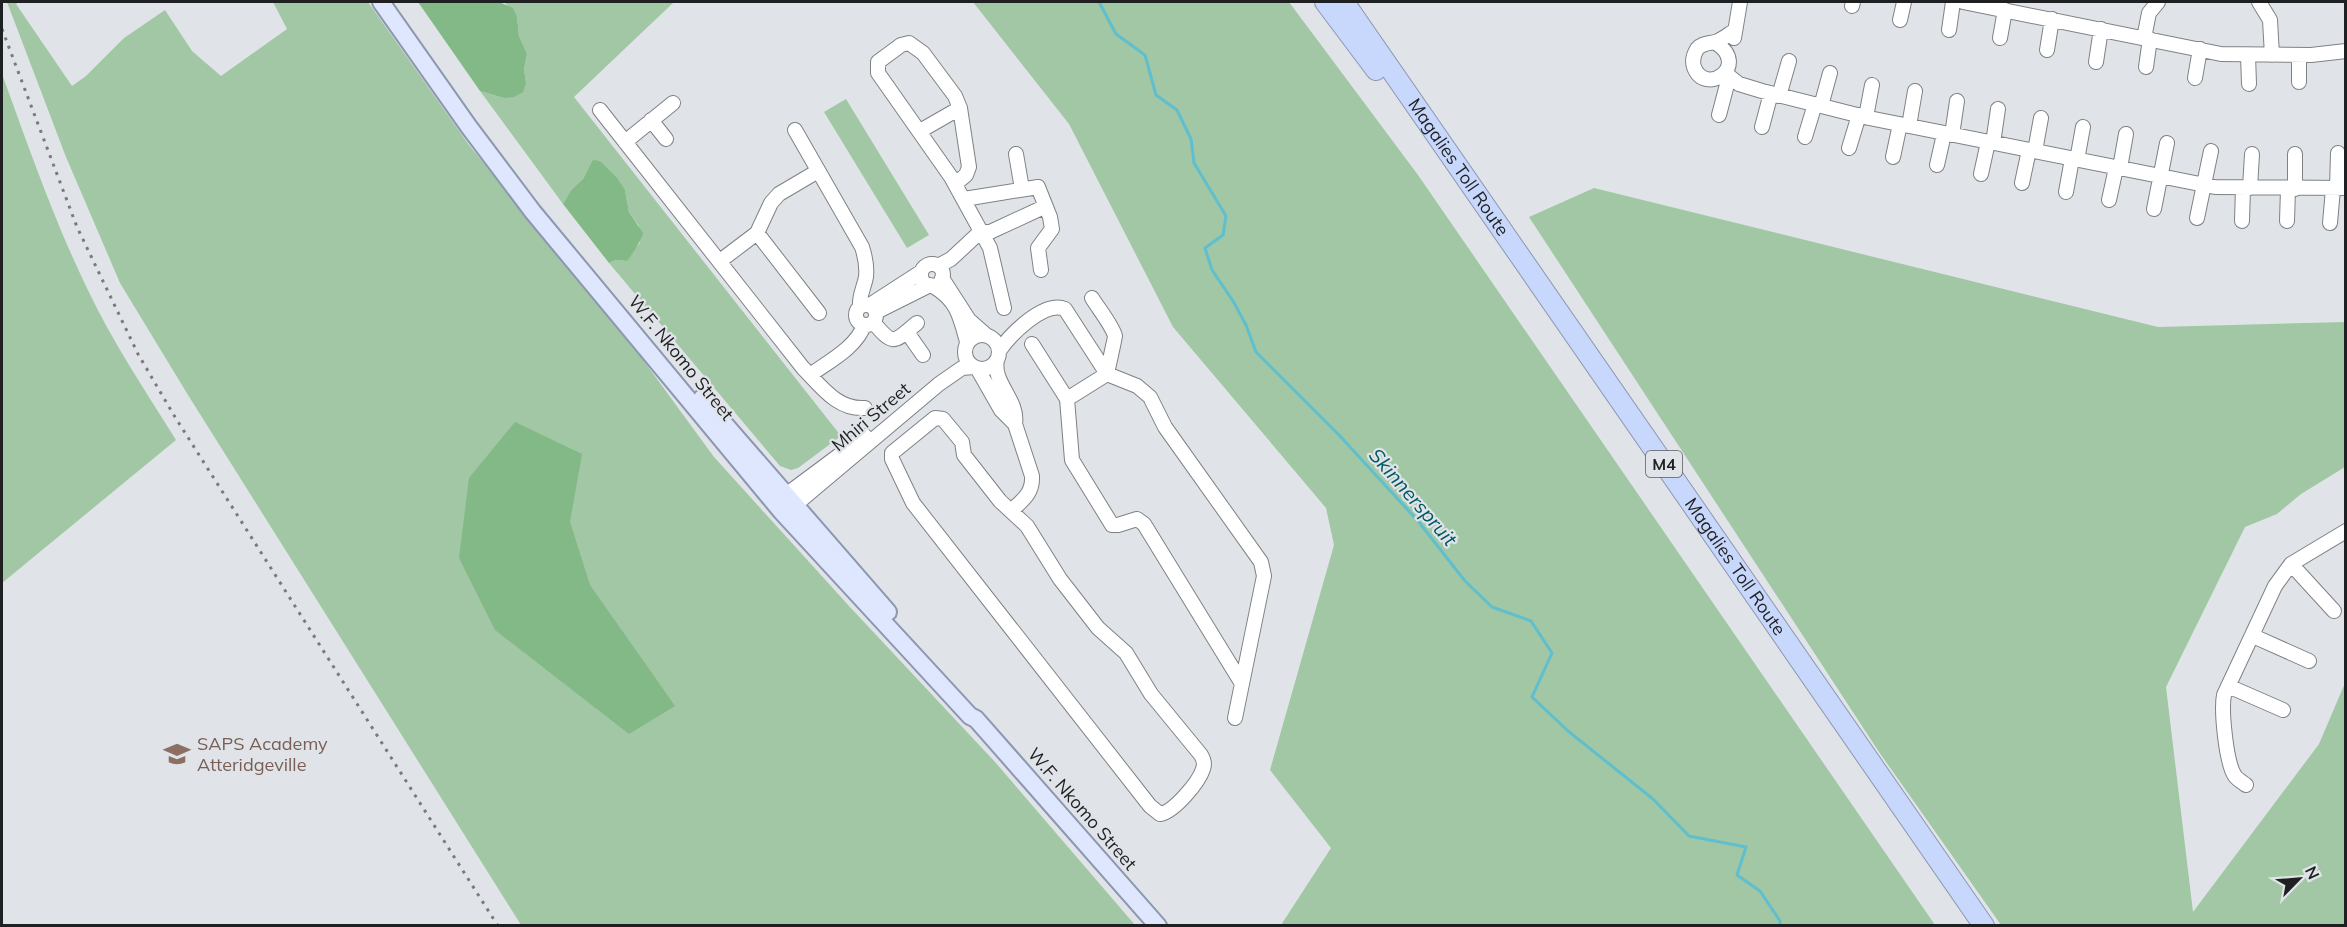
<svg xmlns="http://www.w3.org/2000/svg" width="2347" height="927" viewBox="0 0 2347 927" font-family="Mulish,sans-serif">
  <style>
    .green { fill: #a1c7a4 }
    .forest { fill: #82b987 }
    .lines { fill: none; stroke-linecap: round; stroke-linejoin: round }
    .stream { stroke: #5fbfce; stroke-width: 3 }
    .minor-casing { stroke: #7e8285; stroke-width: 16 }
    .major-casing { stroke: #8d97b0; stroke-width: 20 }
    .highway-casing { stroke: #8d97b0; stroke-width: 22 }
    .minor { stroke: #fff; stroke-width: 14 }
    .major { stroke: #dee7fd; stroke-width: 16 }
    .highway { stroke: #c8d7fc; stroke-width: 20 }
    .rail { stroke: #787a7d; stroke-width: 3; stroke-dasharray: 3 6; stroke-linecap: butt }
    .labels { text-anchor: middle; stroke-width: 4.5; stroke-linejoin: round; paint-order: stroke }
    .shield { fill: #e0e4e8; stroke: #595b5d; stroke-width: 1.5 }
    .shield-label { font-size: 16px; font-weight: bold; fill: #1f2022 }
    .street-label { font-size: 18px; fill: #1f2022; stroke: #e0e4e8 }
    .education-label { font-size: 18px; fill: #785e54; stroke: #e0e4e8; text-anchor: start }
    .water-label { font-size: 20px; font-style: italic; fill: #005863; stroke: #e0e4e8 }
  </style>
  <rect width="100%" height="100%" fill="#e0e4e8"/>
  <path class="green" d="M7 2H19L16 4 72 86 86 76 124 38 165 10 192 51 221 76 287 29 273 2H368L469 145 638 353 714 457 849 606 995 762 1135 925H521L188 395 120 283 66 157Z
    M499 2H674L574 97 841 436 798 468 791 470 780 466 609 263 616 260 627 261 633 250 640 243 639 226 629 212 625 190 592 161 583 179 571 190 563 204 480 91 504 98 526 83 524 69 527 54 519 36 517 17 505 3Z
    M973 2H1289L1418 175 1935 925H1281L1331 848 1270 770 1334 545 1326 508 1173 327 1069 124Z
    M2 74C28 145 53 218 86 286 111 340 145 390 176 440L2 583Z
    M846 99 929 235 907 248 824 112Z
    M1594 188 2158 327 2345 322V467L2301 494 2277 514 2245 527 2166 687 2193 912 2319 744 2345 683V925H2001L1879 752 1529 217Z"/>
  <path class="forest" d="M418 2H499L513 8 517 17 519 36 527 54 524 69 526 83 523 92 514 97 504 98 480 91Z
    M595 160 601 162 617 178 625 190 629 212 643 233C642 240 631 256 627 261L616 260 609 263 563 204 571 190 583 179 592 161Z
    M515 422 582 454 570 522 590 585 675 706 629 734 495 630 459 558 469 478Z"/>
  <g class="lines">
    <path class="stream" d="M1099 2 1116 34 1145 55 1156 95 1177 110 1191 139 1194 163 1226 216 1223 235 1205 248 1212 270 1233 301 1246 325 1256 352 1339 435 1418 521 1465 581 1492 607 1531 621 1552 653 1532 697 1568 731 1653 799 1689 836 1746 847 1737 875 1760 891 1780 921V926"/>
    <g class="minor-casing">
      <path id="minor" d="M1963 2 2221 54 2311 55 2346 51
        M2259 2 2270 20 2272 55
        M1852 6 1853 2
        M1900 20 1904 2
        M1949 30 1953 2
        M1734 38 1740 2
        M2000 38 2005 10
        M2144 38 2149 13 2158 2
        M1716 43C1751 66 1705 97 1694 67 1692 61 1694 54 1697 49 1703 42 1711 44 1718 41 1724 38 1729 34 1734 31
        M2047 50 2052 19
        M2248 55 2249 84
        M2096 62 2101 29
        M2146 67 2150 39
        M1725 73 1739 84 1762 91 1869 118 2215 187 2346 188
        M2195 78 2200 49
        M2299 82V55
        M1779 96 1789 61
        M1821 106 1830 73
        M600 110 803 368C821 386 837 410 865 408
        M1719 115 1729 77
        M1866 117 1872 85
        M651 120 666 139
        M1909 126 1915 91
        M1762 127 1771 93
        M795 130 862 247C865 256 867 267 866 277 864 288 859 295 860 307
        M920 131 960 108
        M1952 135 1957 101
        M1805 137 1815 104
        M625 142 673 103
        M1993 143 1998 109
        M1849 148 1859 115
        M2035 151 2041 118
        M1016 154 1022 189
        M1893 157 1900 124
        M2077 160 2083 127
        M1937 165 1944 134
        M2120 168 2126 134
        M1981 174 1988 142
        M2022 183 2029 150
        M955 184 966 175 969 167 960 108 955 96 923 53 909 43 901 45 878 62V73L951 177 990 248 1004 308
        M2250 188 2252 154
        M2295 189V154
        M2337 189 2338 153
        M2066 192 2072 159
        M964 199 1038 187 1050 217 1052 229 1038 248 1041 270
        M2109 200 2116 168
        M2154 209 2167 143
        M2197 218 2211 151
        M2242 221 2243 188
        M2287 221 2288 189
        M2330 223 2333 189
        M757 233 819 313
        M720 261 757 233 771 203 779 194 818 171
        M921 275a11 11 0 1 1 22 0a11 11 0 1 1-22 0Z
        M938 266 951 259 980 232H990L1044 207
        M942 278 969 320 986 335
        M933 286C957 300 960 316 967 342
        M856 315a10 10 0 1 1 20 0a10 10 0 1 1-20 0Z
        M870 305 921 272
        M876 312 930 285
        M874 323C894 347 894 342 917 323
        M907 332 923 355
        M965 352a17 17 0 1 1 34 0a17 17 0 1 1-34 0Z
        M1032 344 1067 399 1072 460 1112 525H1118L1137 519 1144 524 1241 682
        M999 351C1010 335 1044 300 1065 309L1107 374 1137 386 1150 397 1165 427 1261 562 1264 576 1235 718
        M997 360C992 383 1019 400 1015 424
        M977 368 1001 410 1015 424 1032 476C1033 493 1023 500 1011 511
        M810 375C828 362 857 347 864 325
        M1067 399 1107 374C1108 368 1115 338 1115 336 1112 325 1098 308 1092 298
        M935 418 943 419 962 442 964 455 1000 501 1027 526 1060 579 1098 628 1126 653 1151 694 1201 755C1204 760 1205 764 1203 769 1199 782 1174 812 1160 814L1150 806 913 503 892 459V453Z
        M779 500 865 436
        M788 511 939 384 962 368 974 367
        M2291 564 2334 611
        M2253 636 2309 661
        M2228 686 2283 710
        M2246 785C2242 782 2237 779 2235 776 2226 763 2221 710 2224 695L2275 586 2291 564 2346 531"/>
    </g>
    <g class="major-casing">
      <path id="major" d="M381 2 469 127 533 212 781 511 970 716 976 719 1158 926
        M702 398 888 612"/>
    </g>
    <g class="highway-casing">
      <g id="highway">
        <path d="M1325 2 1376 70"/>
        <path id="s1" d="M1344 2 1984 926"/>
      </g>
    </g>
    <use href="#minor" class="minor"/>
    <use href="#major" class="major"/>
    <use href="#highway" class="highway"/>
    <path class="rail" d="M2 29 77 227 138 354 175 417 498 926"/>
  </g>
  <defs>
    <g id="university-bare" transform="scale(2.07)"><path d="M0-5L7-2L0 1L-7-2ZM-4 1L0 2.5L4 1V4Q0 6-4 4Z" fill="#8d6e63" stroke="#e0e4e8" stroke-width="2.5" paint-order="stroke"/></g>
  </defs>
  <g fill-rule="evenodd">
    <use href="#university-bare" x="177" y="754"/>
  </g>
  <g class="labels">
    <rect class="shield" x="1646" y="451" width="36" height="26" rx="4.5"/>
    <g class="shield-label">
      <text x="1664" y="470">M4</text>
    </g>
    <g class="street-label">
      <text dy="6" stroke="none"><textPath href="#s1" startOffset="201">Magalies Toll Route</textPath></text>
      <text transform="translate(681 358) rotate(51)" y="6">W.F. Nkomo Street</text>
      <text transform="translate(871 417) rotate(-40)" y="6">Mhiri Street</text>
      <text dy="6" stroke="none"><textPath href="#s1" startOffset="687">Magalies Toll Route</textPath></text>
      <text transform="translate(1082 809) rotate(49)" y="6">W.F. Nkomo Street</text>
    </g>
    <g class="education-label">
      <text x="197" y="750">SAPS Academy<tspan x="197" dy="21">Atteridgeville</tspan></text>
    </g>
    <g class="water-label">
      <text transform="translate(1413 497) rotate(49)" y="7">Skinnerspruit</text>
    </g>
  </g>
  <rect width="2347" height="927" fill="none" stroke="#1f2022" stroke-width="6"/>
  <g transform="translate(2299 879) rotate(65)" stroke="#e0e4e8" stroke-width="4.5" paint-order="stroke">
  <path d="M0-4.5L10 22L0 15L-10 22Z" fill="#1f2022"/>
  <text y="-9" font-size="16" font-weight="bold" text-anchor="middle" fill="#1f2022">N</text>
  </g>
</svg>
